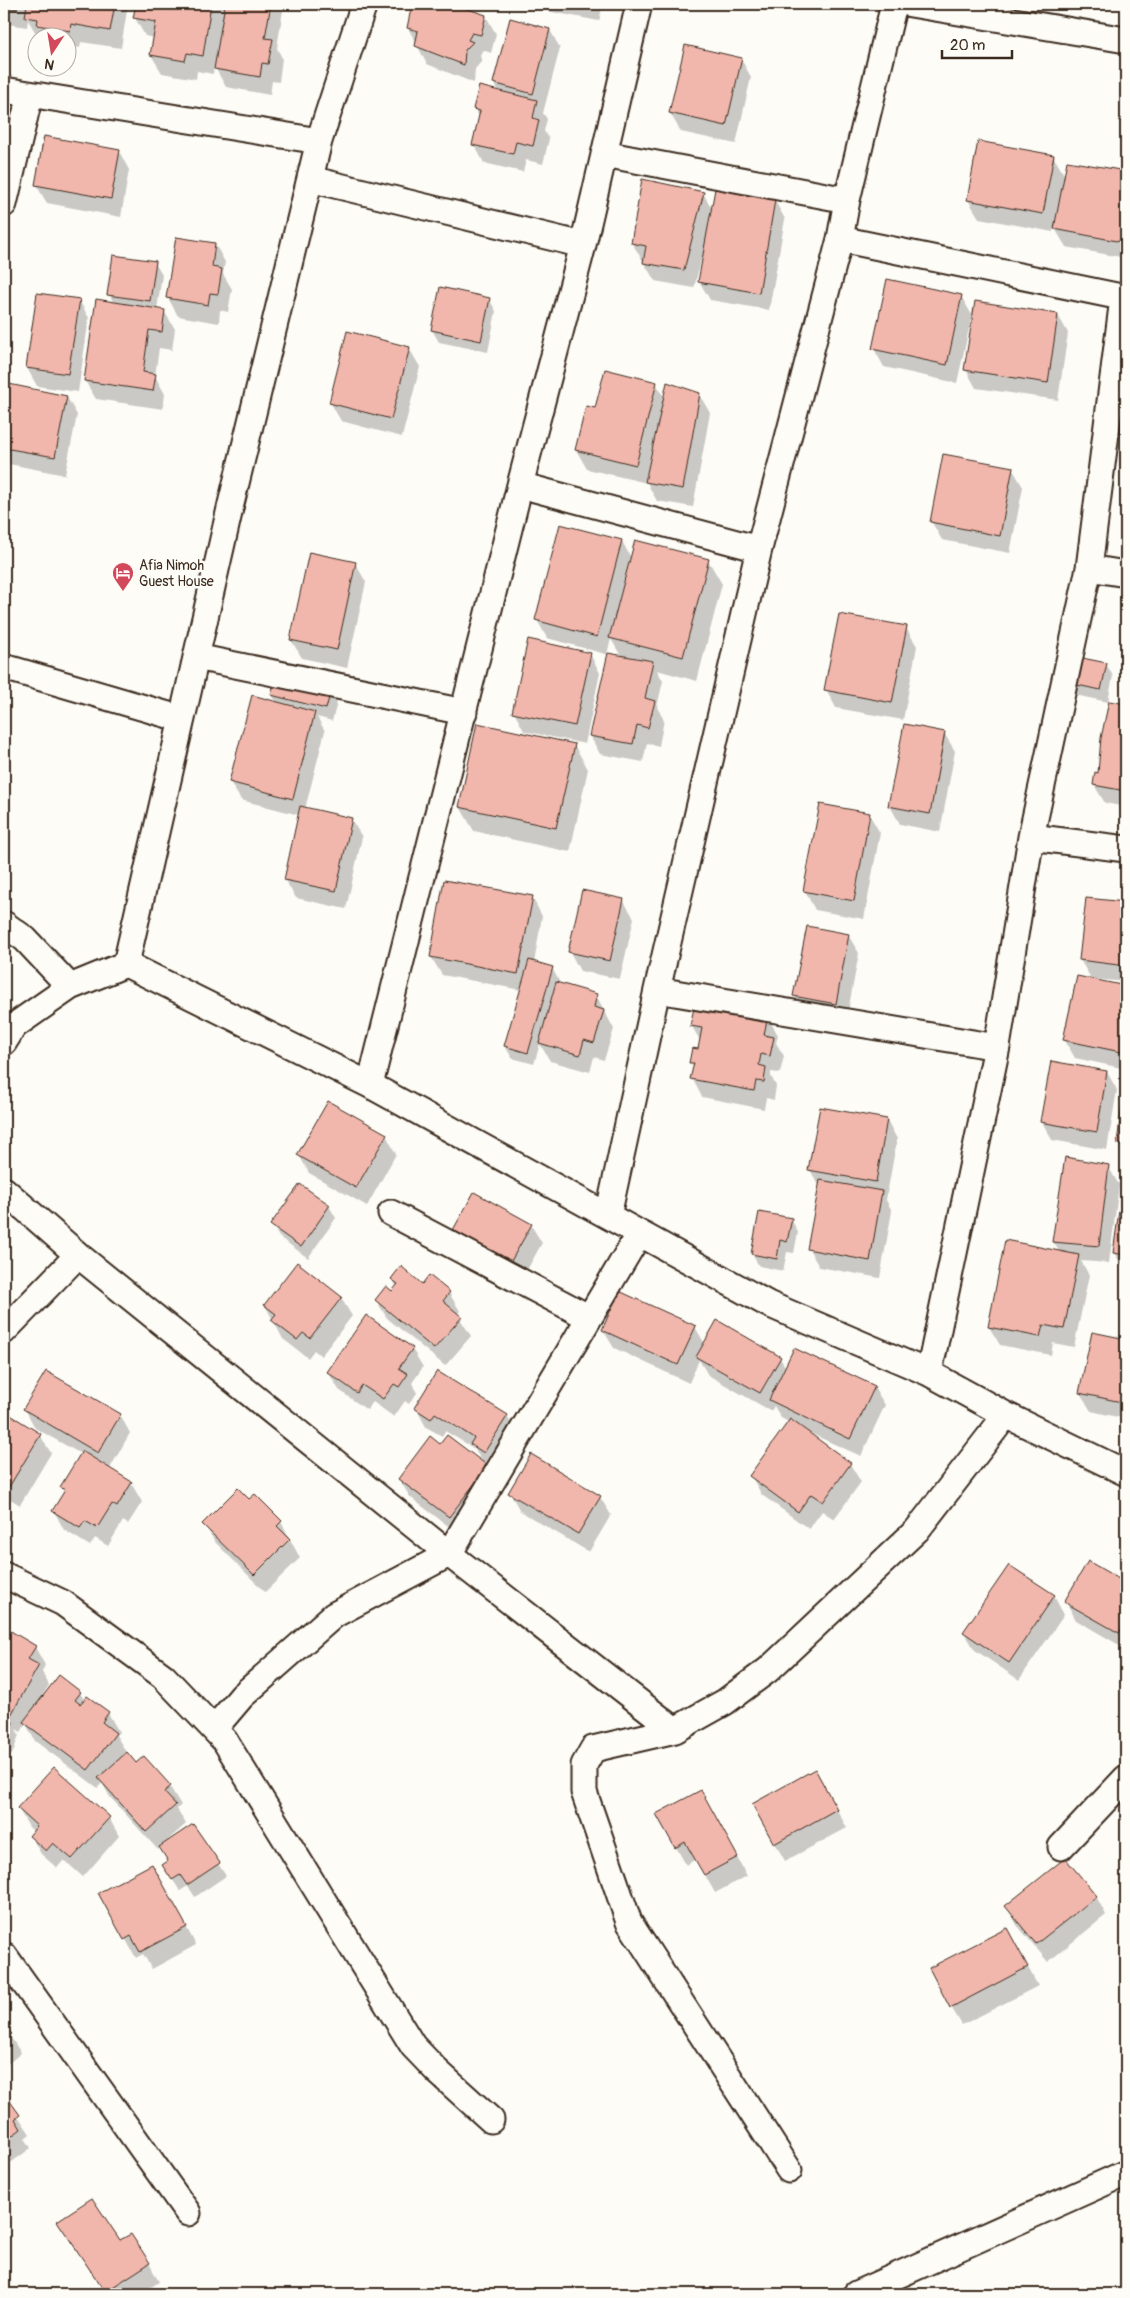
<svg xmlns="http://www.w3.org/2000/svg" width="1130" height="2298" viewBox="0 0 1130 2298" font-family="Pangolin,sans-serif">
  <style>
    .shadow { fill: #0003; fill-rule: evenodd }
    .building { fill: #f2b7ac; stroke: #3b2a1e }
    .lines { fill: none; stroke-linecap: round; stroke-linejoin: round }
    .minor-casing { stroke: #3b2a1e; stroke-width: 29 }
    .minor { stroke: #fdfcf7; stroke-width: 25 }
    .labels { text-anchor: middle; stroke-width: 5; stroke-linejoin: round; paint-order: stroke }
    .poi-label { font-size: 14px; fill: #3b2a1e; stroke: #fdfcf7; text-anchor: start }
  </style>
  <rect width="100%" height="100%" fill="#fdfcf7"/>
  <filter id="ink" filterUnits="userSpaceOnUse"><feTurbulence type="fractalNoise" baseFrequency=".02" numOctaves="2"/><feDisplacementMap in="SourceGraphic" scale="10" xChannelSelector="R" yChannelSelector="G"/><feConvolveMatrix kernelMatrix="1 2 1 2 8 2 1 2 1" color-interpolation-filters="sRGB"/></filter>
  <g filter="url(#ink)">
    <path class="shadow" d="M4 4H128L121 48 81 42 80 48 68 46V38L37 35 28 20 27 27 7 24 4 19Z
      M137 4H225L226 5V4H279L283 10 277 48 282 58 279 82 272 81 270 95 226 87 214 66 213 74 197 71 196 79 162 73 151 55 154 38 145 36 135 18Z
      M421 4H460L462 8 486 16 496 34 491 53 483 50 480 56 482 61 475 69 474 83 427 64 408 28Z
      M533 4H603L599 21 536 9Z
      M550 30 560 48 543 113 547 119 544 131 549 139 543 164 526 160 523 172 484 163 474 144 480 118 475 109 499 92 494 83Z
      M741 59 751 77 736 144 681 132 670 113Z
      M119 151 129 170 121 217 47 203 36 185Z
      M1053 156 1065 176 1068 162 1126 173V258L1066 247 1054 227 1053 232 979 218 968 200Z
      M703 193 712 209 775 201 785 219 769 310 710 300 699 281 703 261 701 260 694 288 655 281 632 243Z
      M215 244 225 262 223 274 232 289 228 312 220 310 219 323 178 316 168 298Z
      M155 263 162 275 157 310 164 311 175 329 172 350 159 348 155 376 165 394 163 409 96 399 85 381 114 303 109 294Z
      M961 296 972 315 957 383 884 367 874 349Z
      M489 299 496 311 488 352 439 342 432 330Z
      M79 300 89 318 78 392 37 386 27 368Z
      M1058 315 1068 333 1058 400 976 388 966 370Z
      M409 348 420 367 402 437 341 421 330 402Z
      M656 383 665 399 699 394 710 413 693 507 657 501 647 483 587 469 576 450 595 410Z
      M4 385 67 397 77 415 65 475 4 463Z
      M1012 468 1023 487 1010 553 942 540 931 521Z
      M622 541 631 558 708 560 722 584 697 681 657 670 663 681 657 707 664 720 659 746 647 743 643 762 600 754 590 736 609 655 547 638 537 620ZM611 639 621 656 607 654Z
      M355 563 366 582 347 668 302 658 291 640Z
      M906 628 917 646 903 720 836 708 826 689Z
      M590 654 600 673 585 744 524 731 514 712Z
      M1106 664 1113 676 1108 702 1075 695 1068 683Z
      M330 691 337 703 332 721 317 717 325 731 305 809 351 819 362 837 346 909 296 898 285 880 299 815 241 800 230 782 277 703 272 695Z
      M1110 702 1126 705V807L1105 803 1094 785 1099 774Z
      M944 733 955 751 940 832 900 824 890 806Z
      M574 745 588 769 570 852 474 831 460 807Z
      M869 814 880 833 864 919 815 910 805 891Z
      M532 897 542 916 534 963 552 968 559 981 558 984 596 995 614 1029 604 1060 594 1057 590 1072 550 1061 540 1044 534 1064 512 1058 505 1046 521 990 442 975 431 957Z
      M1087 899 1126 904V982L1094 979V981L1126 988V1069L1075 1058 1064 1039 1092 980 1080 960Z
      M623 900 634 918 620 979 580 971 570 952Z
      M848 935 859 953 846 1022 805 1014 795 996Z
      M767 1016 778 1035 776 1043 784 1056 780 1073 771 1072V1076L776 1086 774 1100 766 1098 764 1109 702 1097 692 1078 694 1068 691 1062 699 1051 701 1042 691 1025Z
      M1107 1072 1117 1090 1107 1150 1052 1140 1042 1122Z
      M1126 1083V1158L1118 1143Z
      M887 1120 897 1139 886 1200 892 1211 880 1278 819 1267 809 1249 820 1187 810 1170Z
      M386 1135 396 1154 367 1206 309 1173 299 1155Z
      M1108 1166 1119 1185 1109 1263 1081 1261 1089 1275 1074 1347 1053 1343 1051 1355 1000 1345 989 1327 1060 1252 1053 1242Z
      M1126 1170V1271L1114 1253Z
      M329 1206 336 1218 308 1258 279 1237 272 1225Z
      M791 1219 798 1232 794 1253 787 1252 783 1271 759 1266 752 1254Z
      M531 1225 542 1243 522 1279 465 1248 454 1230Z
      M392 1279 449 1293 460 1311 457 1314 471 1336 445 1366 387 1318 376 1300 393 1292 397 1287Z
      M341 1298 352 1316 321 1356 314 1350 308 1358 283 1339 265 1305Z
      M695 1327 705 1344 780 1358 786 1368 874 1387 885 1405 861 1456 805 1431 850 1464 861 1482 834 1519 822 1511 809 1529 762 1495 751 1476 790 1423 781 1418 774 1406 771 1411 708 1375 699 1360 689 1383 614 1348 603 1330Z
      M1093 1333 1126 1341V1419L1091 1411 1080 1393Z
      M412 1349 423 1367 412 1383 417 1393 409 1404 405 1401 394 1417 373 1402 367 1410 339 1390 328 1372Z
      M416 1408 507 1416 517 1435 460 1535 410 1497 399 1479 440 1445 483 1464 475 1449 445 1431 442 1436 426 1427Z
      M25 1409 120 1415 130 1433 109 1470 131 1483 142 1502 128 1524 123 1521 108 1546 95 1538 90 1546 64 1530 54 1511 65 1493 61 1487 81 1454 35 1428Z
      M4 1413 40 1435 51 1453 20 1505 4 1495Z
      M510 1493 600 1497 611 1515 589 1552 520 1511Z
      M249 1501 281 1522 300 1558 265 1592 215 1542 204 1524Z
      M1088 1563 1126 1585V1649L1076 1620 1066 1602Z
      M1054 1596 1064 1615 1019 1680 975 1650 964 1632Z
      M4 1629 35 1647 45 1665 42 1672 49 1685 42 1696 44 1697 59 1677 80 1693 85 1701 87 1698 108 1713 119 1732 116 1735 126 1752 122 1757 136 1765 144 1758 170 1787 181 1805 177 1809 186 1824 168 1840 169 1841 193 1825 226 1876 195 1897 188 1886 180 1891 171 1877 169 1862 160 1847 158 1850 110 1797 102 1783 98 1788 35 1741 26 1724 21 1732 16 1729 19 1735 12 1755 4 1752Z
      M825 1788 847 1828 785 1861 775 1843Z
      M18 1808 109 1818 119 1836 83 1877 64 1860 57 1868 41 1854 31 1836 34 1832 29 1827Z
      M711 1809 747 1876 715 1893 696 1859 686 1865 676 1847Z
      M162 1883 196 1945 152 1969 143 1954 136 1958 100 1893Z
      M1096 1896 1106 1915 1048 1962 1017 1925 1007 1907Z
      M1017 1947 1038 1986 962 2025 951 2007Z
      M4 2027 21 2053 4 2067Z
      M4 2095 30 2134 25 2138 31 2148 5 2167Z
      M70 2239 120 2242 149 2263 159 2282 140 2294H106Z"/>
    <path class="building" d="M4 4H18L17 9 4 7Z
      M27 4H115L110 31 71 24 70 31 37 25 38 19 25 17Z
      M136 4H211L203 56 187 53 185 61 150 55 156 22 133 18Z
      M225 4H271L265 38 273 39 268 64 262 63 260 77 214 69Z
      M412 4H453L486 15 481 35 472 33 468 40 473 42 465 50 464 65 415 46 418 31 407 28Z
      M510 18 550 29 533 94 493 83Z
      M685 45 742 58 726 126 669 113Z
      M479 86 537 100 533 118 539 120 533 146 516 142 513 154 472 145 480 111 473 109Z
      M44 136 120 150 111 199 35 185Z
      M978 141 1054 155 1043 214 967 200Z
      M1067 161 1126 171V217L1122 242 1054 229Z
      M642 179 704 192 684 270 643 263 646 246 631 243Z
      M715 189 775 200 759 293 698 282Z
      M176 237 215 243 212 267 222 269 218 294 210 293 208 305 166 298Z
      M113 255 156 261 150 301 107 295Z
      M887 279 962 295 947 365 872 349Z
      M440 287 490 298 481 341 431 330Z
      M37 293 80 299 68 374 26 368Z
      M96 299 165 310 162 332 149 330 143 372 156 374 153 391 84 381Z
      M975 301 1058 314 1048 383 964 370Z
      M347 331 410 347 391 419 329 403Z
      M605 369 657 382 636 465 575 450 586 406 595 408Z
      M667 382 700 393 683 489 645 482Z
      M4 383 67 396 55 457 4 448Z
      M943 454 1013 467 1000 536 930 522Z
      M560 524 622 540 597 637 535 620Z
      M635 540 709 559 683 657 609 638Z
      M309 552 356 562 337 650 290 640Z
      M839 614 907 626 892 703 824 690Z
      M528 639 591 653 575 726 512 713Z
      M608 653 653 661 645 698 655 701 648 728 637 725 633 744 589 736Z
      M1072 656 1107 663 1101 690 1067 683Z
      M276 675 331 690 326 709 271 695Z
      M252 695 315 712 293 799 229 782Z
      M1109 701 1126 704V791L1093 785 1095 772 1098 773 1101 738Z
      M477 723 575 744 556 828 459 807Z
      M904 724 945 732 930 814 888 806Z
      M820 804 870 813 854 901 803 891Z
      M300 806 352 818 336 891 284 880Z
      M444 880 533 896 518 974 430 957Z
      M582 890 624 899 610 961 568 952Z
      M1086 898 1126 902V966L1079 960Z
      M807 926 849 934 836 1004 793 996Z
      M529 960 553 967 528 1053 504 1046Z
      M1077 976 1126 986V1053L1063 1040Z
      M556 982 597 994 594 1007 604 1010 594 1043 584 1040 580 1055 539 1043Z
      M694 1008 768 1015 764 1035 774 1037 770 1056 761 1054 759 1065 766 1067 764 1082 756 1081 754 1091 690 1079 694 1063H689L692 1048 698 1049 702 1028 690 1026Z
      M1051 1061 1107 1071 1097 1132 1040 1122Z
      M1126 1074V1145L1117 1143Z
      M328 1101 387 1134 356 1188 297 1155Z
      M820 1107 887 1119 876 1182 808 1170Z
      M1065 1157 1109 1165 1099 1246 1052 1242Z
      M1125 1168H1126V1255L1113 1253Z
      M820 1180 882 1191 870 1261 807 1249Z
      M300 1184 330 1205 301 1247 270 1225Z
      M474 1192 532 1224 511 1261 453 1230Z
      M759 1212 792 1218 787 1242 780 1240 777 1259 751 1254Z
      M1005 1240 1079 1255 1064 1329 1043 1325 1040 1337 988 1327Z
      M297 1262 342 1297 310 1338 303 1333 297 1340 271 1320 276 1314 264 1305Z
      M401 1266 422 1284 429 1275 450 1292 443 1301 462 1317 434 1349 375 1300 386 1286 392 1291 398 1284 391 1279Z
      M619 1291 696 1326 678 1365 602 1330Z
      M366 1315 413 1348 399 1368 408 1374 399 1387 394 1384 383 1399 362 1385 357 1393 327 1372Z
      M717 1320 781 1357 760 1393 696 1357Z
      M1092 1332 1126 1339V1403L1079 1393Z
      M794 1348 875 1386 850 1439 769 1400Z
      M46 1371 121 1414 98 1453 23 1409Z
      M437 1371 508 1415 484 1453 470 1444 474 1438 435 1413 431 1419 414 1408Z
      M4 1411 41 1434 9 1487 4 1484Z
      M790 1419 851 1463 823 1502 811 1494 798 1512 749 1476Z
      M447 1435 488 1466 449 1517 398 1479 430 1436 440 1444Z
      M82 1451 132 1482 117 1507 112 1504 97 1528 85 1521 80 1528 52 1511 65 1490 60 1487Z
      M531 1454 601 1496 578 1534 508 1493Z
      M238 1488 249 1499 255 1494 282 1521 277 1526 290 1539 254 1575 202 1524Z
      M1088 1561 1126 1583V1622L1119 1633 1064 1602Z
      M1009 1565 1055 1595 1009 1663 963 1632Z
      M4 1627 36 1646 28 1659 39 1665 11 1715 4 1711Z
      M59 1675 81 1692 75 1700 80 1704 87 1696 109 1712 102 1722 116 1733 88 1770 23 1722Z
      M4 1718 13 1722 5 1744 4 1743Z
      M127 1752 136 1763 144 1756 171 1786 164 1792 176 1805 146 1832 98 1778Z
      M54 1767 110 1817 72 1859 53 1843 46 1851 29 1836 37 1826 17 1808Z
      M815 1769 837 1809 774 1844 752 1804Z
      M701 1790 738 1857 704 1875 685 1842 675 1848 656 1814Z
      M193 1824 220 1863 187 1885 180 1875 172 1880 162 1865 168 1861 159 1847Z
      M1065 1858 1097 1896 1036 1944 1005 1906Z
      M152 1864 187 1927 140 1952 131 1936 124 1940 98 1893Z
      M1007 1928 1028 1967 950 2008 929 1968Z
      M4 2025 12 2034 4 2041Z
      M4 2093 20 2115 15 2119 21 2129 4 2142Z
      M92 2198 120 2240 131 2234 150 2263 105 2292 57 2221Z"/>
    <g class="lines">
      <g class="minor-casing">
        <path id="minor" d="M911 4 1126 40
          M4 90 319 141
          M604 154 847 200
          M310 179 583 245
          M4 204 30 95
          M840 239 1126 298
          M520 485 759 549
          M1089 568 1126 574
          M196 657 464 712
          M4 667 182 719
          M1031 837 1126 849
          M4 924 25 939 70 987
          M126 964 231 504 319 141 364 4
          M657 990 997 1047
          M4 1042 14 1026 70 987 126 964 370 1085 768 1304 929 1373 1006 1415 1126 1473
          M370 1085 520 485 583 245 639 4
          M4 1190 78 1255 449 1554 675 1730
          M391 1213 588 1317
          M608 1216 657 990 759 549 840 239 847 200 894 4
          M4 1331 78 1255
          M929 1373 997 1047 1031 837 1089 568 1123 298
          M4 1575 63 1603 163 1676 225 1741 413 2046 437 2071 491 2120
          M214 1729 242 1696 334 1615 449 1554 639 1234
          M1061 1847 1126 1778
          M4 1955 188 2213
          M789 2170 629 1922 584 1792V1765L593 1749 675 1730 725 1702 768 1670 917 1530 1006 1415
          M856 2294 1126 2173"/>
      </g>
      <use href="#minor" class="minor"/>
    </g>
  </g>
  <defs>
    <g id="hotel-pin" transform="scale(1.125)"><path d="M0 17L-7.5 6A9.5 9.5 0 1 1 7.5 6Z" fill="#d1495b" stroke="#fdfcf7"/><path d="M-6-4.5h1.5V1H6V5H4.5V3h-9V5H-6ZM-4 0a1.8 1.8 0 1 1 3.6 0ZM.5 0V-2.5h3Q6-2.5 6 0Z" fill="#fff"/></g>
  </defs>
  <g fill-rule="evenodd">
    <use href="#hotel-pin" x="123" y="573"/>
  </g>
  <g class="labels">
    <g class="poi-label">
      <text x="139" y="570">Afia Nimoh<tspan x="139" dy="16">Guest House</tspan></text>
    </g>
  </g>
  <rect width="1130" height="2298" fill="none" stroke="#fdfcf7" stroke-width="20"/>
  <rect x="10" y="10" width="1110" height="2278" fill="none" stroke="#3b2a1e" stroke-width="2" filter="url(#ink)"/>
  <g transform="translate(52 52) rotate(192)"><circle r="24" fill="#fdfcf7" stroke="#afa8a0"/>
  <path d="M0-4L9 19L0 12L-9 19Z" fill="#d1495b"/>
  <text y="-8" font-size="14" font-weight="bold" text-anchor="middle" fill="#3b2a1e">N</text>
  </g>
  <path d="M942 50v8h70v-8" fill="none" stroke="#3b2a1e" stroke-width="2.5"/>
  <text x="950" y="50" font-size="15" fill="#3b2a1e" stroke="#fdfcf7" stroke-width="4" paint-order="stroke">20 m</text>
</svg>
